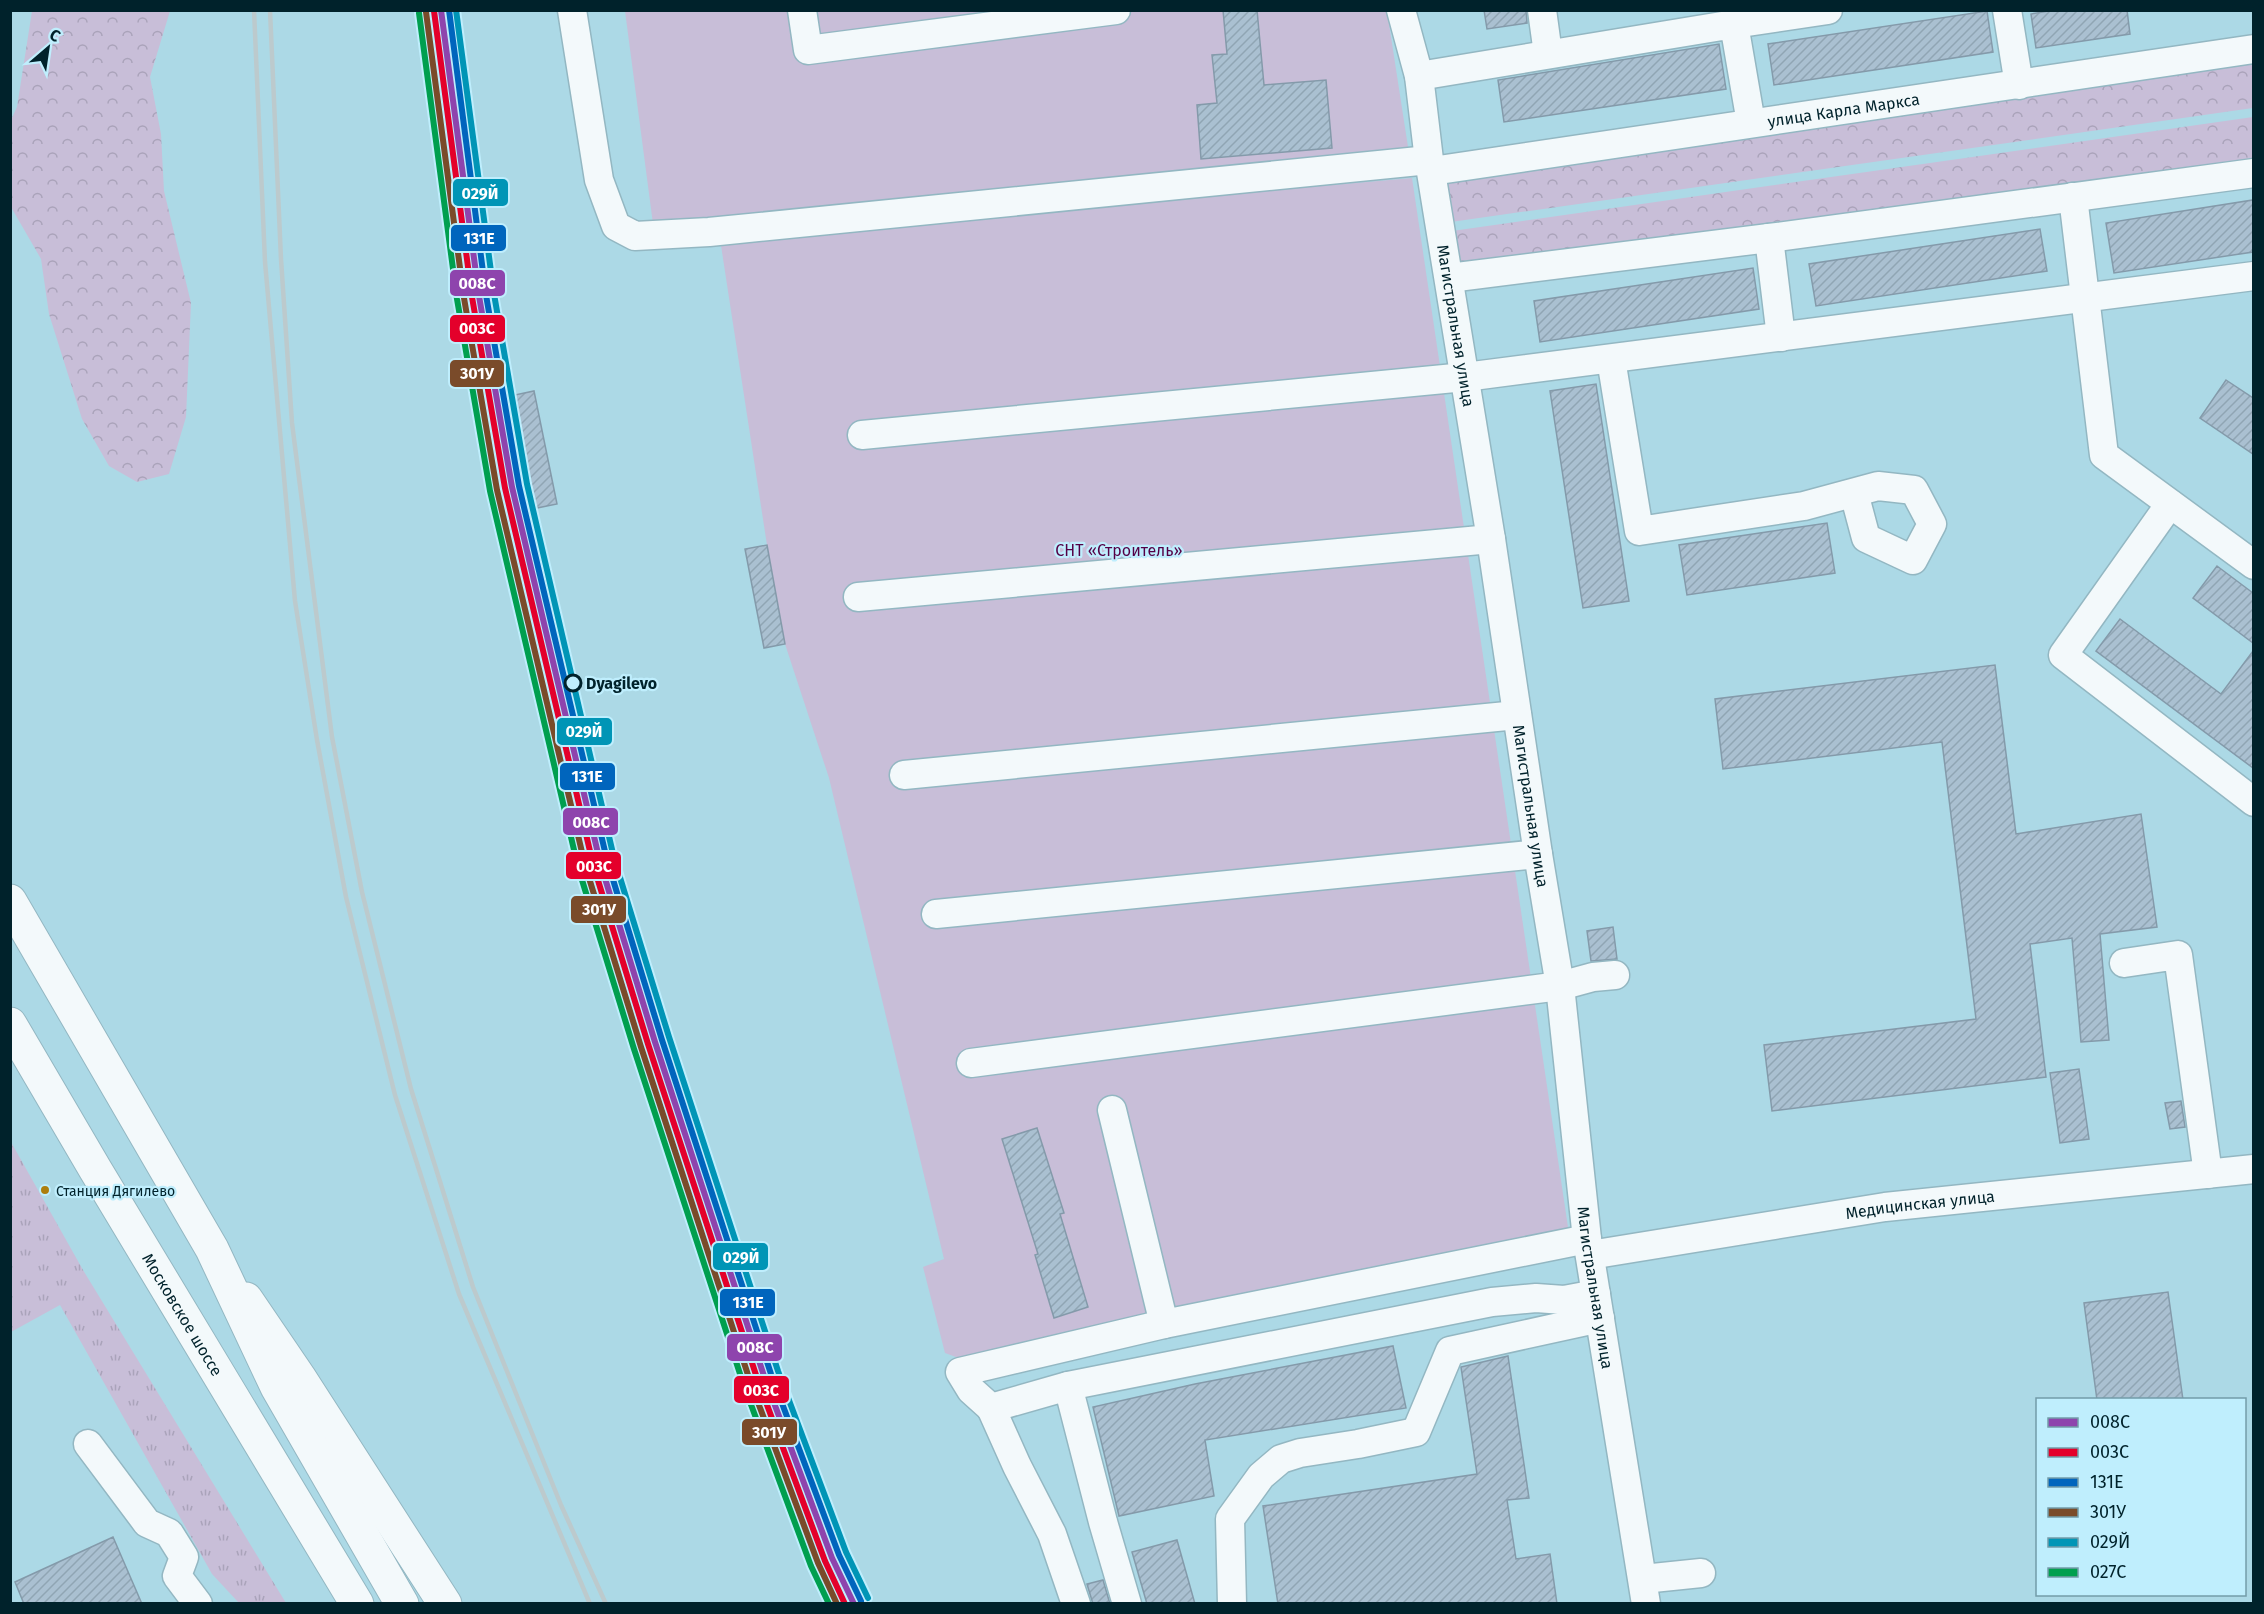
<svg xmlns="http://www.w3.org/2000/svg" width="2264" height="1614" viewBox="0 0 2264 1614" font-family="'Fira Sans',sans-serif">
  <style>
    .grass { fill: url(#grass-tufts) }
    .forest { fill: url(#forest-crowns) }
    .garden { fill: #c8bed8 }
    .building { fill: url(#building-hatch); stroke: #849aaa; stroke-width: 1.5 }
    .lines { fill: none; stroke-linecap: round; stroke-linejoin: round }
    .minor-casing { stroke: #93b7c2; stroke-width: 31 }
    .major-casing { stroke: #93b7c2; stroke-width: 35 }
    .highway-casing { stroke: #93b7c2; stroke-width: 35 }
    .minor { stroke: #f3f9fb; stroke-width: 28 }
    .major { stroke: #f3f9fb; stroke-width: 33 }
    .highway { stroke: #f3f9fb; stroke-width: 33 }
    .rail { stroke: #bccacd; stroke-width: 4.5 }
    .rail-1-casing { stroke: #bfeefd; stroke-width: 10 }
    .rail-2-casing { stroke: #bfeefd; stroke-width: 10 }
    .rail-3-casing { stroke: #bfeefd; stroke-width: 10 }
    .rail-4-casing { stroke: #bfeefd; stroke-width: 10 }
    .rail-5-casing { stroke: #bfeefd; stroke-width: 10 }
    .rail-6-casing { stroke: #bfeefd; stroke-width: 10 }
    .rail-1 { stroke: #8e44ad; stroke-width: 6 }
    .rail-2 { stroke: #e4002b; stroke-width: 6 }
    .rail-3 { stroke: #0065bd; stroke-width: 6 }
    .rail-4 { stroke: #7a4b2a; stroke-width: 6 }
    .rail-5 { stroke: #0095b6; stroke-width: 6 }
    .rail-6 { stroke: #009f4f; stroke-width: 6 }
    .stop-dot { fill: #bfeefd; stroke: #00222b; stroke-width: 3 }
    .bus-dot { fill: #ad7e0d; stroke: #bfeefd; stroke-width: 2 }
    .labels { text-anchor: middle; stroke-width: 4.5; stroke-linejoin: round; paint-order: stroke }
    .bus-label { font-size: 14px; fill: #00222b; stroke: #bfeefd; text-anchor: start }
    .street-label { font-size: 16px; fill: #00222b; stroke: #bfeefd }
    .park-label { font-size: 16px; fill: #540045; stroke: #bfeefd }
    .stop-label { font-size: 16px; font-weight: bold; fill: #00222b; stroke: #bfeefd; text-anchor: start }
    .line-badge { stroke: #bfeefd; stroke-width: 2 }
    .badge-label { font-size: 16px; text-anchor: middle; font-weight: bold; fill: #fff }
  </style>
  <defs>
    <pattern id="grass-tufts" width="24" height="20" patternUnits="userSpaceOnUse" patternTransform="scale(1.5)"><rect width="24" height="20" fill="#c8bed8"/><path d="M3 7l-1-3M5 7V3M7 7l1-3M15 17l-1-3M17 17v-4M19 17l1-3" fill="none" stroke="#aaa3ba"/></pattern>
    <pattern id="forest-crowns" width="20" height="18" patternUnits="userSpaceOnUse" patternTransform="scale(1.5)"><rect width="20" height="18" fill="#c8bed8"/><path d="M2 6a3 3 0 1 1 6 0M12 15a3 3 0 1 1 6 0" fill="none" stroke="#aaa3ba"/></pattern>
    <pattern id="building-hatch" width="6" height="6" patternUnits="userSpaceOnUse" patternTransform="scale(1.5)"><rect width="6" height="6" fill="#aac0d1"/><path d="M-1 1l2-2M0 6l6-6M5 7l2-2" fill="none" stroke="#90a5b4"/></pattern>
  </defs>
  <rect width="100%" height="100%" fill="#acd9e6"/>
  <path class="grass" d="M11 1142 83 1270 286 1603H239L212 1574 60 1305 11 1332Z"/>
  <path class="forest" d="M32 11H170L150 77 161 134 164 191 191 303 186 417 169 474 137 482 109 466 82 419 49 314 41 259 11 207V120L17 107Z
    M2253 57V108L1444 223 1437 174Z
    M2253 117V163L1452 277 1445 232Z"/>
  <path class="garden" d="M625 11H1387L1408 147 653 224Z
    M1412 178 1569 1234 967 1361 945 1353 923 1267 944 1259 829 778 785 644 767 545 720 239Z"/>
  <path class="building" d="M1223 10H1257L1264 85 1326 80 1332 148 1201 159 1197 105 1217 103 1212 55 1227 54Z
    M1484 10H1526L1527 23 1487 29Z
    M2055 10H2127L2130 34 2036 48 2031 14Z
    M1987 11 1993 52 1774 85 1768 44Z
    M1719 44 1726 89 1504 122 1498 80Z
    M2253 200V252L2114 273 2106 223Z
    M2040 229 2047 271 1816 306 1809 264Z
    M1753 268 1759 309 1540 342 1534 301Z
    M2226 380 2253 398V454L2200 418Z
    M1596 384 1629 601 1583 608 1550 391Z
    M534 391 557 504 532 509 510 396Z
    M1827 523 1835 573 1687 595 1679 545Z
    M767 545 785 644 764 648 745 549Z
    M2217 566 2253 593V643L2193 598Z
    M2120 619 2221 694 2253 651V768L2096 651Z
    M1995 665 2016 834 2141 814 2157 927 2100 934 2109 1040 2081 1042 2072 938 2030 944 2046 1077 1772 1111 1764 1045 1976 1019 1942 742 1723 769 1715 699Z
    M1613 927 1617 959 1591 961 1587 931Z
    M2079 1069 2089 1139 2060 1143 2050 1073Z
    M2181 1101 2185 1127 2170 1129 2165 1103Z
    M1037 1128 1064 1213 1060 1214 1088 1307 1054 1318 1035 1255 1038 1254 1002 1139Z
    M2168 1292 2183 1400H2097L2084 1303Z
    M1393 1346 1406 1408 1205 1440 1214 1496 1119 1516 1093 1407 1195 1384Z
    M1508 1356 1529 1498 1507 1500 1516 1559 1550 1554 1557 1604H1278L1263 1506 1477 1474 1461 1367Z
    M113 1537 142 1604H24L15 1582Z
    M1177 1540 1195 1604H1147L1132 1552Z
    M1103 1580 1110 1604H1093L1087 1584Z"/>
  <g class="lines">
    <g class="minor-casing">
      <g id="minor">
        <path d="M572 10 599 180 616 226 635 236 709 232 1429 160"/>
        <path d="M802 10 808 50 1116 10"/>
        <path id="s1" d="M1401 10 1419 76 1429 160 1491 539 1538 854 1560 986 1587 1239 1646 1604"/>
        <path d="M1542 10 1548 54"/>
        <path d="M2007 10 2019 85"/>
        <path d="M1734 24 1828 10"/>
        <path d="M1419 76 1734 24 1751 123"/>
        <path id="s2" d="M1432 171 2254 49"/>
        <path d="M2073 197 2104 455 2254 565"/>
        <path d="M1769 238 1781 337"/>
        <path d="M1449 278 1769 238 2254 173"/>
        <path d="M1611 359 1639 531 1804 506 1878 486 1914 490 1932 524 1913 560 1866 538 1854 493"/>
        <path d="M862 435 1465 377 2254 276"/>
        <path d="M2170 504 2063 655 2254 802"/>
        <path d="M858 597 1491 539"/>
        <path d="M904 775 1517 715"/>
        <path d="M936 914 1538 854"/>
        <path d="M2124 963 2178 955 2208 1174"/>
        <path d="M971 1063 1560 986 1593 977 1615 975"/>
        <path d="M1112 1110 1164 1324 1587 1239"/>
        <path id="s3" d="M1590 1255 1885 1207 2254 1169"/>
        <path d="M1164 1324 960 1372 971 1390 991 1408 1068 1386 1492 1302 1536 1298 1564 1300 1596 1294"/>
        <path d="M1068 1386 1103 1522 1127 1604"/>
        <path d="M991 1408 1017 1466 1052 1534 1076 1604"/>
        <path d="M88 1444 147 1523 169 1533 184 1557 177 1576 198 1604"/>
        <path d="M1643 1579 1701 1573"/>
        <path d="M1232 1604 1230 1519 1261 1476 1281 1459 1300 1453 1358 1444 1416 1432 1450 1351 1600 1318"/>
      </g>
    </g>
    <g class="major-casing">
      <path id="major" d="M246 1299 299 1377 445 1604"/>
    </g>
    <g class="highway-casing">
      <g id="highway">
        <path d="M10 901 212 1249 277 1387 402 1604"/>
        <path id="s4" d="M10 1024 95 1169 357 1604"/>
      </g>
    </g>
    <use href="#minor" class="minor"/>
    <use href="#major" class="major"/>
    <use href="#highway" class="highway"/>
    <path class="rail" d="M254 10 265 262 295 601 317 740 346 897 395 1095 459 1294 590 1604
      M270 10 281 259 292 423 332 737 362 892 411 1089 473 1287 561 1505 606 1604"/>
    <g class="rail-1-casing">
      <path id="rail-1" d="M441 10 479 296 512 487 600 862 655 1042 764 1376 832 1558 854 1604"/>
    </g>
    <g class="rail-2-casing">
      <path id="rail-2" d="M434 11 472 297 505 488 593 864 648 1044 757 1378 825 1561 845 1604"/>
    </g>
    <g class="rail-3-casing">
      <path id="rail-3" d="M449 10 486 295 519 486 607 860 662 1040 771 1374 839 1555 861 1601"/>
    </g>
    <g class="rail-4-casing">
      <path id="rail-4" d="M426 12 464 298 497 490 585 865 641 1047 750 1381 818 1563 837 1604"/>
    </g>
    <g class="rail-5-casing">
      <path id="rail-5" d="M456 10 494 294 527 484 614 858 669 1037 778 1371 846 1552 868 1598"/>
    </g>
    <g class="rail-6-casing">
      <path id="rail-6" d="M419 13 457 299 490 491 578 867 634 1049 743 1383 811 1566 829 1604"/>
    </g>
    <use href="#rail-1" class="rail-1"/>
    <use href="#rail-2" class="rail-2"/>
    <use href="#rail-3" class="rail-3"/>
    <use href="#rail-4" class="rail-4"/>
    <use href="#rail-5" class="rail-5"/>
    <use href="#rail-6" class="rail-6"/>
  </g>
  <circle class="stop-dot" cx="573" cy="683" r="8"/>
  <circle class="bus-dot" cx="45" cy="1190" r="5"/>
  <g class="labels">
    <g class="bus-label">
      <text x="56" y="1196">Станция Дягилево</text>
    </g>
    <g class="street-label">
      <text dy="6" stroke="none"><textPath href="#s2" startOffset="416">улица Карла Маркса</textPath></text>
      <text dy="6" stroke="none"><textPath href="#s1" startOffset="321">Магистральная улица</textPath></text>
      <text dy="6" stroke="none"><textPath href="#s1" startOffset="807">Магистральная улица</textPath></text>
      <text dy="6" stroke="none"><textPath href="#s3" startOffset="334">Медицинская улица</textPath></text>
      <text dy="6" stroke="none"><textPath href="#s1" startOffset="1293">Магистральная улица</textPath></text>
      <text dy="6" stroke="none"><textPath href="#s4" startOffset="338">Московское шоссе</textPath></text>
    </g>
    <g class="park-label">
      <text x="1119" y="556">СНТ «Строитель»</text>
    </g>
    <g class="stop-label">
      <text x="586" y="689">Dyagilevo</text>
    </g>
  </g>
  <g class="line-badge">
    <rect x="452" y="178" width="57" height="29" rx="6" fill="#0095b6"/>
    <rect x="450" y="224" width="57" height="28" rx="6" fill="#0065bd"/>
    <rect x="449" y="269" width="57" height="28" rx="6" fill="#8e44ad"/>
    <rect x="449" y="314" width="57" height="29" rx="6" fill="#e4002b"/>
    <rect x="449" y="359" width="56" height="29" rx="6" fill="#7a4b2a"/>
    <rect x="556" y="717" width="57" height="29" rx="6" fill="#0095b6"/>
    <rect x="559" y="762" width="57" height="29" rx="6" fill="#0065bd"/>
    <rect x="562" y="807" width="57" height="29" rx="6" fill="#8e44ad"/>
    <rect x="565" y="851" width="57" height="29" rx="6" fill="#e4002b"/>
    <rect x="570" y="895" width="57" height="29" rx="6" fill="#7a4b2a"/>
    <rect x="712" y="1242" width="57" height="29" rx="6" fill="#0095b6"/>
    <rect x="719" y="1288" width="57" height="29" rx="6" fill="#0065bd"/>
    <rect x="726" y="1333" width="57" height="29" rx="6" fill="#8e44ad"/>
    <rect x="733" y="1375" width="57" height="29" rx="6" fill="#e4002b"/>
    <rect x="741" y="1418" width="57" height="28" rx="6" fill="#7a4b2a"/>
  </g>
  <g class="badge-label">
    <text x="480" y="199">029Й</text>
    <text x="479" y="244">131Е</text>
    <text x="477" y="289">008С</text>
    <text x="477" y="334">003С</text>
    <text x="477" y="379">301У</text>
    <text x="584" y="737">029Й</text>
    <text x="587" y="782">131Е</text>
    <text x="591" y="828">008С</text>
    <text x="594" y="872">003С</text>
    <text x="599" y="915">301У</text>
    <text x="741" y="1263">029Й</text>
    <text x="748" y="1308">131Е</text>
    <text x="755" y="1353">008С</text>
    <text x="761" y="1396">003С</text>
    <text x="769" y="1438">301У</text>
  </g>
  <rect width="2264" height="1614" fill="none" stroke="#00222b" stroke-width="24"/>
  <rect x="2036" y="1398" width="210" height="198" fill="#bfeefd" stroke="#739ca9" stroke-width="1.5"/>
  <rect x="2048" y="1418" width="30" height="9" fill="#8e44ad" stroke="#739ca9" stroke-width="1.5"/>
  <text x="2090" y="1428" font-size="18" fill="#00222b">008С</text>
  <rect x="2048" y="1448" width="30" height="9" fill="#e4002b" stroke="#739ca9" stroke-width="1.5"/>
  <text x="2090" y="1458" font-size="18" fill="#00222b">003С</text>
  <rect x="2048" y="1478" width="30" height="9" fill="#0065bd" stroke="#739ca9" stroke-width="1.5"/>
  <text x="2090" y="1488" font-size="18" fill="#00222b">131Е</text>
  <rect x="2048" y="1508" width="30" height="9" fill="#7a4b2a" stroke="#739ca9" stroke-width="1.5"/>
  <text x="2090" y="1518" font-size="18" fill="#00222b">301У</text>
  <rect x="2048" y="1538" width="30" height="9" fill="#0095b6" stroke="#739ca9" stroke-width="1.5"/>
  <text x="2090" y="1548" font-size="18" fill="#00222b">029Й</text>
  <rect x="2048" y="1568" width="30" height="9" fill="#009f4f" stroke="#739ca9" stroke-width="1.5"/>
  <text x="2090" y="1578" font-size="18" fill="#00222b">027С</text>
  <g transform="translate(48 48) rotate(29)" stroke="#bfeefd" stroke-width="4.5" paint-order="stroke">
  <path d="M0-4.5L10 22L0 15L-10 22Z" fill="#00222b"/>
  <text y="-9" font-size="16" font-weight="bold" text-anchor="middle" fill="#00222b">С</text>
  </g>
</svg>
